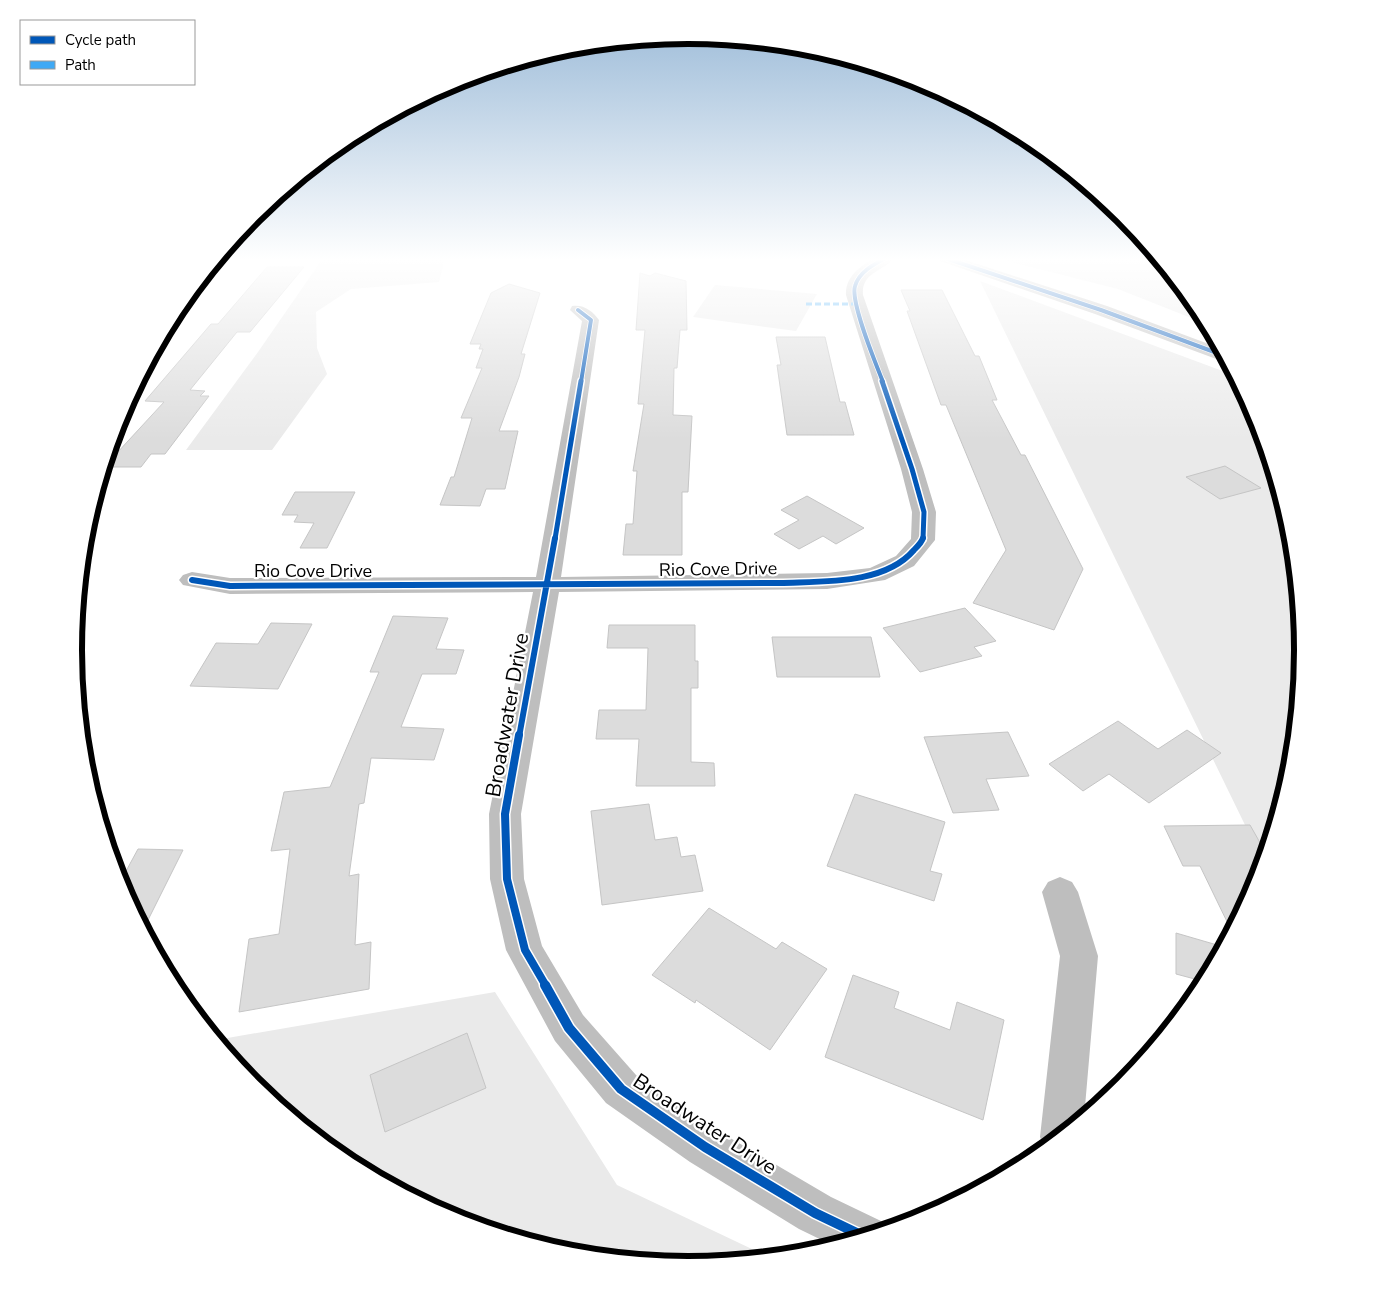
<svg xmlns="http://www.w3.org/2000/svg" width="1377" height="1301" viewBox="0 0 1377 1301" font-family="'Nunito Sans',sans-serif">
  <style>
    .green { fill: #eaeaea }
    .building { fill: #dcdcdc; stroke: #c5c5c5 }
    .lines { fill: none; stroke-linecap: round; stroke-linejoin: round }
    .minor { fill: #bebebe; fill-rule: evenodd }
    .tertiary { fill: #bebebe; fill-rule: evenodd }
    .quiet { stroke: #3fa9f5; stroke-width: 3; stroke-dasharray: 6 3; stroke-linecap: butt }
    .cycleway-far4-casing { stroke: #fff; stroke-width: 5.5 }
    .cycleway-far3-casing { stroke: #fff; stroke-width: 8 }
    .cycleway-far2-casing { stroke: #fff; stroke-width: 9 }
    .cycleway-far1-casing { stroke: #fff; stroke-width: 11 }
    .cycleway-casing { stroke: #fff; stroke-width: 13 }
    .cycleway-far4 { stroke: #0057b8; stroke-width: 4 }
    .cycleway-far3 { stroke: #0057b8; stroke-width: 5 }
    .cycleway-far2 { stroke: #0057b8; stroke-width: 6 }
    .cycleway-far1 { stroke: #0057b8; stroke-width: 8 }
    .cycleway { stroke: #0057b8; stroke-width: 10 }
    .labels { text-anchor: middle; stroke-width: 4.5; stroke-linejoin: round; paint-order: stroke }
    .street-label { font-size: 18px; fill: #000; stroke: #fff }
    .near-street-label { font-size: 21px; fill: #000; stroke: #fff }
    .rim { fill: none; stroke: #000; stroke-width: 6 }
  </style>
  <rect width="100%" height="100%" fill="#fff"/>
  <path class="green" d="M323 258H440L444 262 439 282 351 289 316 312 317 348 327 374 272 450H186L258 352Z
    M995 258H1158L1200 309 1209 325 1118 289Z
    M980 281 1236 376 1257 415 1292 531 1304 651 1292 771 1264 864Z
    M715 285 817 294 796 331 693 317Z
    M495 992 617 1185 771 1258 689 1266 568 1254 453 1219 346 1162 253 1086 216 1040Z"/>
  <path class="building" d="M267 267H304L250 332H237L190 390 205 391 200 396H209L165 454H151L141 467H104L164 402 145 401 211 324H218Z
    M640 273 650 276 655 273 686 281 687 330H680L677 368H674L673 415 692 416 688 492H682V555H623L626 524H633L637 471H633L644 404H638L645 330H636Z
    M509 284 540 293 521 354H525L519 377 499 431H518L505 489H486L480 506 440 505 451 477H454L472 418H461L482 368H476L483 349H479L481 344H470L491 293Z
    M901 290H942L975 356H979L997 400H992L1021 455H1025L1083 569 1054 630 973 603 1006 550 946 405H941L907 311H910Z
    M776 337H825L840 402H845L854 435H787L777 365H781Z
    M1225 466 1261 488 1220 499 1186 477Z
    M295 492H355L327 548H300L314 523 294 522 298 515H282Z
    M807 496 864 528 836 544 823 536 799 549 774 534 799 520 781 510Z
    M965 608 996 641 974 647 982 656 920 672 883 628Z
    M393 616 448 618 436 649 464 650 456 674H422L401 727 444 729 434 760 371 758 364 803 359 804 349 876 359 874 355 945 371 942 369 989 239 1012 249 939 279 934 290 849 271 851 284 792 330 787 379 672H370Z
    M271 623 312 624 278 689 190 686 216 643 258 644Z
    M609 625H695V661H698V688H691V762L714 763 715 786H636L639 739H596L599 710H646L648 648H607Z
    M772 637H871L880 677H777Z
    M1118 721 1158 749 1187 730 1221 753 1149 803 1109 774 1083 791 1049 764Z
    M1008 732 1029 776 986 779 999 810 953 813 924 737Z
    M855 794 945 822 930 871 942 874 934 901 827 866Z
    M649 804 655 840 677 837 681 857 695 855 703 891 602 905 591 811Z
    M1250 825 1267 855 1257 886 1232 932 1200 866H1183L1164 826Z
    M138 849 183 850 143 930 119 884Z
    M709 908 776 949 782 942 827 969 770 1050 696 1000 695 1003 652 975Z
    M1176 933 1224 947 1206 982 1176 974Z
    M853 975 899 992 894 1008 950 1030 957 1002 1004 1020 983 1120 825 1057Z
    M467 1033 486 1088 385 1132 370 1075Z"/>
  <g class="lines">
    <path class="minor" d="M219 258H232L195 296 186 297Z
      M875 258H894C883 272 861 272 863 295L923 469 936 512 935 540 914 566 885 580 827 589 559 592 521 814 524 879 542 946 583 1015 636 1075 720 1132 831 1197 881 1221 886 1231 834 1246 799 1229 690 1162 606 1103 555 1041 506 950 490 879 489 814 533 592 230 594 183 585 179 580 183 575 192 572 230 578 536 577 582 321 570 310 572 306C583 304 593 311 599 320L561 577 827 573 870 568 896 556 911 539 912 512 901 469 846 295C845 277 861 265 875 258Z
      M1060 877 1072 882 1078 892 1098 956 1084 1118 1045 1150 1040 1137 1060 956 1042 892 1048 882Z"/>
    <path class="tertiary" d="M937 258H959L1107 306 1222 349 1228 361 1219 360 1095 314 940 261Z"/>
    <path class="quiet" d="M806 304H857"/>
    <g class="cycleway-far4-casing">
      <path id="cycleway-far4" d="M945 258 1101 310 1225 356
        M578 310 591 320 581 382
        M883 382C876 364 850 302 855 286 859 272 874 264 886 258"/>
    </g>
    <g class="cycleway-far3-casing">
      <path id="cycleway-far3" d="M882 381 912 469 924 512 923 539
        M555 539 581 381"/>
    </g>
    <g class="cycleway-far2-casing">
      <path id="cycleway-far2" d="M192 580 230 586 780 583C823 581 884 585 914 550 918 546 922 542 923 538
        M519 737 555 538"/>
    </g>
    <g class="cycleway-far1-casing">
      <path id="cycleway-far1" d="M519 735 505 814 507 879 525 950 546 986"/>
    </g>
    <g class="cycleway-casing">
      <path id="cycleway" d="M545 985 569 1028 621 1089 705 1147 815 1213 865 1237"/>
    </g>
    <use href="#cycleway-far4" class="cycleway-far4"/>
    <use href="#cycleway-far3" class="cycleway-far3"/>
    <use href="#cycleway-far2" class="cycleway-far2"/>
    <use href="#cycleway-far1" class="cycleway-far1"/>
    <use href="#cycleway" class="cycleway"/>
  </g>
  <linearGradient id="sky" x2="0" y2="1"><stop stop-color="#96b7d6"/><stop offset="0.59" stop-color="#fff"/><stop offset="1" stop-color="#fff" stop-opacity="0"/></linearGradient>
  <rect width="1377" height="440" fill="url(#sky)"/>
  <g class="labels">
    <g class="street-label">
      <text transform="translate(718 569) rotate(-1)" y="6">Rio Cove Drive</text>
      <text x="313" y="577">Rio Cove Drive</text>
    </g>
    <g class="near-street-label">
      <text transform="translate(507 715) rotate(-80)" y="7">Broadwater Drive</text>
      <text transform="translate(705 1124) rotate(33)" y="7">Broadwater Drive</text>
    </g>
  </g>
  <path d="M0 0H1377V1301H0ZM82 650a606 606 0 1 1 1212 0a606 606 0 1 1-1212 0Z" fill="#fff" fill-rule="evenodd"/>
  <path class="rim" d="M82 650a606 606 0 1 1 1212 0a606 606 0 1 1-1212 0Z"/>
  <rect x="20" y="20" width="175" height="65" fill="#ffffff" stroke="#999999"/>
  <rect x="30" y="36" width="25" height="8" fill="#0057b8" stroke="#999999"/>
  <text x="65" y="45" font-size="15" fill="#000000">Cycle path</text>
  <rect x="30" y="61" width="25" height="8" fill="#3fa9f5" stroke="#999999"/>
  <text x="65" y="70" font-size="15" fill="#000000">Path</text>
</svg>
